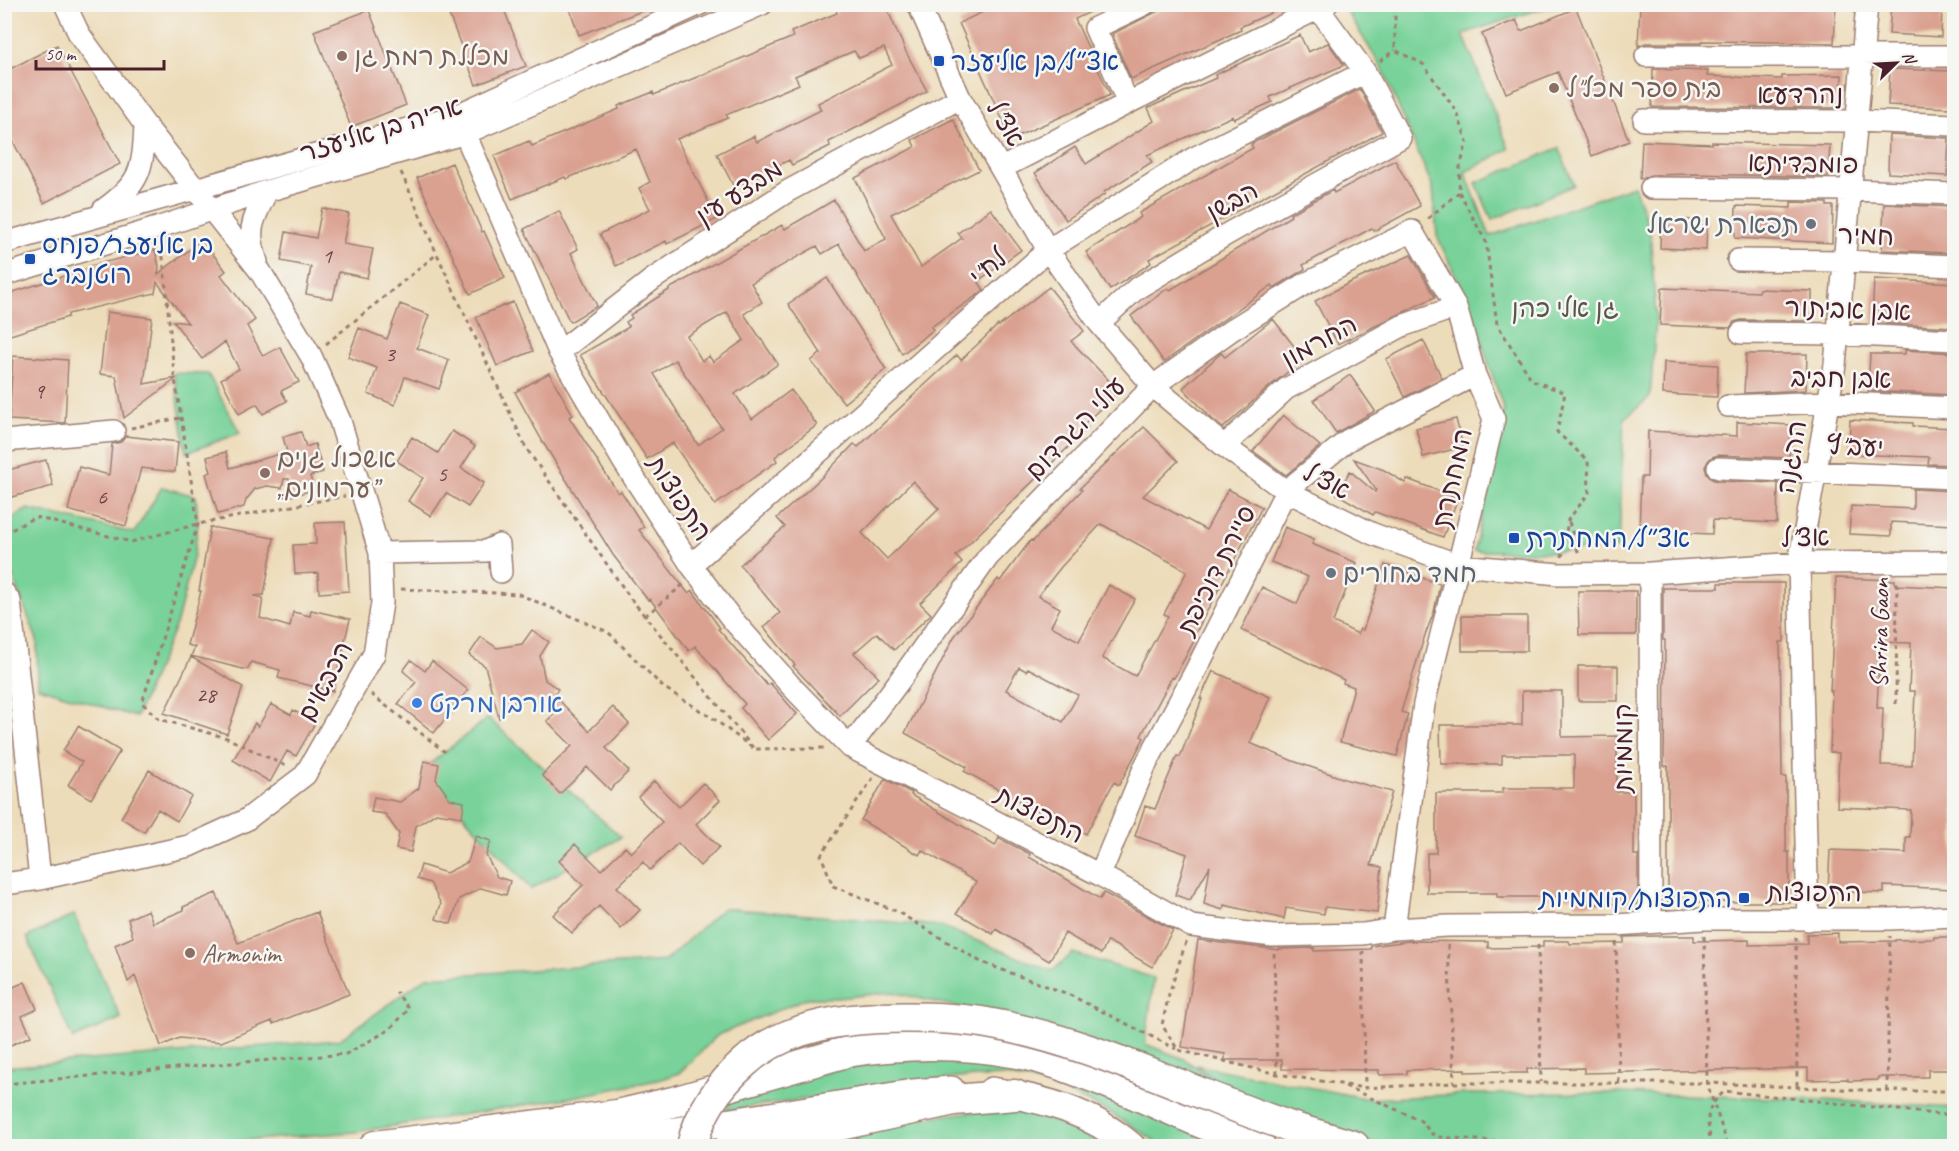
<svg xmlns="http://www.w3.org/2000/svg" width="1959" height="1151" viewBox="0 0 1959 1151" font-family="Caveat,'Playpen Sans Hebrew',sans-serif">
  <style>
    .green { fill: #78d299; stroke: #617862; stroke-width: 1.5 }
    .building { fill: #daa090; fill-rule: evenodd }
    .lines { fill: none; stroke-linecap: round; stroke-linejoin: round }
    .minor-casing { stroke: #9c7e72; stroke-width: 24 }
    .major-casing { stroke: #9c7e72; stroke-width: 30 }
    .highway-casing { stroke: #9c7e72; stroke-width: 33 }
    .path { stroke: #9c7e72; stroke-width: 3; stroke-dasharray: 4.5 4.5; stroke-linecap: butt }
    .minor { stroke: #fff; stroke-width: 21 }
    .major { stroke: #fff; stroke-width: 27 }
    .highway { stroke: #fff; stroke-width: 30 }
    .highway-bridge-casing { stroke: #9c7e72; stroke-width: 33; stroke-linecap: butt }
    .highway-bridge { stroke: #fff; stroke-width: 30 }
    .education-dot { fill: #8d6e63; stroke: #f6f6f2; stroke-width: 2 }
    .transit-dot { fill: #1a4fb4; stroke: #f6f6f2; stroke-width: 2 }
    .worship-dot { fill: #6b7280; stroke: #f6f6f2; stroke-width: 2 }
    .shop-dot { fill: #3f7fe0; stroke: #f6f6f2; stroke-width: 2 }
    .labels { text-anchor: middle; stroke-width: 5; stroke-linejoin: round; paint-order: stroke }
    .number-label { font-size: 22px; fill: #6e3f44 }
    .education-label { font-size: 26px; fill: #785e54; stroke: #f6f6f2; text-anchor: start }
    .transit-label { font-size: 26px; fill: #164399; stroke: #f6f6f2; text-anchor: start }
    .street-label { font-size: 26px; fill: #4a1f2b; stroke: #f6f6f2 }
    .worship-label { font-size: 26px; fill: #5b616d; stroke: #f6f6f2; text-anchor: end }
    .park-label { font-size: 26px; fill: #58554c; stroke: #f6f6f2 }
    .shop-label { font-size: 26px; fill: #366cbe; stroke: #f6f6f2; text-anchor: start }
  </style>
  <rect width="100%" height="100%" fill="#f6f6f2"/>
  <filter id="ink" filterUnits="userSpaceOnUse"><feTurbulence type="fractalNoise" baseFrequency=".0167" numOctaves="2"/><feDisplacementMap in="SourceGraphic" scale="12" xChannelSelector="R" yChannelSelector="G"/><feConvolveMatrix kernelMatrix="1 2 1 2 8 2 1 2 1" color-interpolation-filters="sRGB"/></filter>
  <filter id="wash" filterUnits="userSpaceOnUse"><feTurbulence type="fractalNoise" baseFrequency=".008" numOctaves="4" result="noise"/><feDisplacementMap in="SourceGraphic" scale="24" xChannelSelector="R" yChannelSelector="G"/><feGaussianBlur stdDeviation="1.35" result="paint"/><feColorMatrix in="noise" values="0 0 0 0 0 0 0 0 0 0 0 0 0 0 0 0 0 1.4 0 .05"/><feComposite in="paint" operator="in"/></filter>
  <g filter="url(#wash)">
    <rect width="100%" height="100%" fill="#eddcb9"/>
    <path class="green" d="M1356 4 1563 5 1537 10 1463 34 1509 149 1465 172 1490 236 1634 186 1650 229 1656 319 1650 397 1624 419 1619 548 1550 552 1474 551 1504 410 1468 302 1437 236 1433 188 1382 68 1346 10Z
      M1559 148 1574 185 1492 220 1476 183Z
      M174 373 208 374 240 433 186 453Z
      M162 487 196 496 198 524 194 555 177 622 136 717 38 687 37 640 13 577 5 563V522L28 509 134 533Z
      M488 718 621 837 531 889 422 770Z
      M723 908 940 926 1052 971 1073 953 1154 978 1145 1044 1184 1059 1243 1100 957 1007 892 992 838 998H807L718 1035 679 1073 662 1079 574 1097 356 1132 172 1146H5V1067L339 1040 427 977 665 961Z
      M74 915 121 1018 73 1039 27 937Z
      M903 1058 1004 1063 1068 1080 1236 1146H1158L1151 1138 1109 1112 1055 1087 1006 1076 956 1078 727 1110 730 1097 865 1062Z
      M1196 1065 1369 1099 1466 1094 1619 1093 1808 1099 1954 1108V1146H1386L1345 1137 1247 1101Z
      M995 1109C1033 1113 1071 1124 1103 1146H799L888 1122Z"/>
    <g id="blocks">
      <path class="building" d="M445 4H502L526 66 476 85Z
        M568 4H655V6L579 35Z
        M834 4H885L906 52 927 91 829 142 830 146 792 165 789 160 734 187 717 154 754 136 757 142 821 110 818 103 892 65 884 48 859 58 854 51 795 76 799 84 726 115 728 118 677 139 717 219 667 244 666 241 616 266 600 234 650 209 639 188 650 182 636 149 566 179 565 177 512 199 494 156 529 141 532 146 619 109 618 106 653 92 654 95 793 37 791 32 837 13Z
        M1000 4H1107L1075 19 1110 95 1011 139 959 23Z
        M1172 4H1290L1240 27 1241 30 1131 79 1112 34Z
        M1640 4H1836L1834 43 1702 41V43H1646L1638 46Z
        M1891 4H1942L1941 37 1889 34Z
        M1576 8 1629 141 1592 156 1558 72 1506 93 1482 34 1516 20 1521 31Z
        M369 10 406 105 351 127 314 31Z
        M1300 35 1308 52 1328 43 1344 65 1270 97 1272 102 1234 119 1233 116 1147 155 1152 162 1104 192 1105 194 1066 220 1035 173 1075 147 1086 164 1154 121 1148 108 1216 78 1215 75Z
        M57 45 120 164 44 203 4 123V72Z
        M1653 69 1708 71 1707 76 1782 79V76L1842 75 1841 108 1652 107Z
        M1890 69 1952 71 1950 108 1888 105Z
        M1360 89 1382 132 1149 259 1151 263 1110 290 1086 252 1141 217 1139 213 1253 148 1251 144Z
        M953 119 979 170 891 214 921 267 962 238 958 233 991 209 1021 250 978 281 984 290 979 294 931 327 933 330 902 354 839 244 822 254 817 246 751 283 762 302 744 314 778 364 735 394 752 419 791 390 817 425 775 457 777 461 715 505 673 443 647 459 580 355 629 327 626 322 632 318 630 315 669 290V289L782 225 785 229 834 200 864 251 886 239 855 178 915 147 912 140ZM727 312 744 340 713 362 709 356 702 361 687 336ZM675 360 722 428 698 445 654 374Z
        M1889 135 1949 138 1947 176 1888 173Z
        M1642 141 1712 144V142L1830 145 1828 177 1693 174 1651 175 1640 179Z
        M1395 160 1420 206 1374 231 1372 228 1303 265 1305 269 1274 288 1272 285 1164 362 1131 316 1168 288 1170 290 1291 216 1290 214 1333 190 1334 193Z
        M452 163 482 232 484 231 505 278 470 294 417 178Z
        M1791 202 1827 203V206H1833L1832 243 1735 238 1736 206 1791 208Z
        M1884 204 1954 207V253L1882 250Z
        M322 208 349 214 343 244 373 249 367 278 339 272 333 299 306 294 311 267 281 261 286 232 316 238Z
        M559 211 578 249 571 253 597 306 570 322 524 229Z
        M1661 218 1707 221 1706 250 1660 248Z
        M202 240 226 271 221 275 255 320 247 326 263 356 280 347 299 382 281 391 287 401 263 414 257 404 239 414 221 379 239 369 225 342 202 359 173 321 188 323 157 282 155 293 68 314V317L4 337V295L89 268V266L155 250 159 266 158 274Z
        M1411 255 1435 297 1338 344 1315 301 1351 282Z
        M827 278 886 369 844 403 811 361 821 353 788 304Z
        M1874 279 1954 283V327L1872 323Z
        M1049 287 1084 331 1071 341 1119 391 1084 424 1088 428 956 556 962 563 920 603 931 614 894 650 877 633 854 653 879 677 840 716 793 666 795 665 764 627 780 613 740 565 785 527 777 518 820 479 854 444 858 447 957 355 961 360 998 325 999 326ZM913 481 939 509 887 559 862 533Z
        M1662 288 1759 292V289L1812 291V321L1741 320 1734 322 1730 328 1660 325Z
        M513 302 533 351 497 366 476 317Z
        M400 304 429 315 417 348 449 360 439 389 405 377 395 405 368 394 377 368 348 357 359 328 387 339Z
        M107 312 152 318 144 384 177 378 124 418 116 376 100 374Z
        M1273 319 1304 359 1269 387 1223 428 1212 419 1183 388 1221 353 1225 357Z
        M1423 340 1442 378 1405 397 1386 359Z
        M1905 350 1954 353V395L1868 391 1870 354H1905Z
        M1746 354H1807L1806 390 1744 393Z
        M13 356 68 360 65 423 9 420Z
        M1664 362 1718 365 1717 397 1663 394Z
        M549 373 573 415 569 417 618 493 621 491 644 527 639 530 688 593 692 590 720 628 718 629 767 685 770 683 797 714 768 740 741 708 745 704 695 646 689 651 650 599 648 600 613 555 544 444 515 392Z
        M1350 375 1375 411 1336 433 1314 400Z
        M1283 415 1320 446 1286 475 1253 451Z
        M1456 419 1463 447 1423 457 1416 428Z
        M1850 420 1913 423V426L1954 428V465L1928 464 1929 457 1849 454Z
        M1737 422 1791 425 1789 458 1718 455 1712 457 1708 461 1705 467 1707 474 1712 479 1717 481 1778 483 1777 523 1713 520 1712 534 1639 531 1641 477H1647L1648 431 1737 436Z
        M1144 427 1178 461 1143 496 1206 530 1228 489 1262 507 1193 638 1195 639 1174 678 1172 677 1141 736 1144 738 1119 785 1114 782 1086 834 1048 813 1047 816 964 771 967 767 905 733 954 637 998 579 1000 581 1031 540 1033 541 1082 490 1080 488ZM1101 524 1187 571 1164 614 1168 616 1135 676 1102 658 1135 599 1109 585 1079 641 1051 626 1060 608 1038 596 1061 567ZM1019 667 1026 671 1028 668 1078 695 1063 722 1006 690Z
        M452 431 475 446 461 468 484 483 468 507 446 493 431 516 408 501 423 478 397 461 412 437 438 453Z
        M301 432 306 447 315 444 323 472 310 476 314 490 290 496 289 479H284L282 488 267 486 255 489 246 500 244 507 218 514 206 474 211 472 207 457 226 452 230 468 287 452 283 437Z
        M126 436 178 442 175 472 141 468 126 526 68 510 79 467 109 475 112 444 121 442Z
        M1354 459 1384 470 1405 483 1407 479 1458 498 1443 537 1375 512 1373 515 1337 494 1350 471 1375 492 1376 490Z
        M46 460 53 486 8 498 4 484V471Z
        M1913 489 1954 491V525L1891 522V536L1849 534 1851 506 1913 509Z
        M345 522 349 591 319 593 318 573 295 574 293 545 316 544 315 523Z
        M210 527 274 538 264 595 254 596 263 598 260 618 290 627 293 612 310 616 311 610 350 619 333 691 278 678 280 670 251 662 248 669H243L191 656 195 647 187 645 201 591H199Z
        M1285 527 1314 539 1312 544 1357 563 1333 622 1358 634 1360 629 1363 630 1385 565 1440 584 1434 612 1425 635 1401 712 1408 714 1397 756 1340 742 1354 687 1343 683 1344 680 1241 630 1262 587 1297 604 1308 577 1271 562Z
        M1836 578 1895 580V585L1954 588V889L1884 886V893L1828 891 1830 850 1906 853V837H1910L1911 810 1837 807 1839 753 1830 752 1832 691H1830ZM1880 642 1911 643 1909 691H1915L1912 766 1881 765 1883 708H1877Z
        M1719 583H1784V642H1780L1781 709 1782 777H1786V852H1789V902H1668V766H1664L1665 640H1663V588H1719Z
        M1578 591H1636V635H1579Z
        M1462 616H1527V651H1462Z
        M532 630 549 642 540 656 545 680 558 689 554 695 589 731 613 707 629 724 606 748 629 771 610 790 587 767 560 794 542 775 572 746 547 721 555 713 533 698 509 703 499 718 485 666 469 655 481 637 497 648 522 644Z
        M191 657 243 687 227 734 164 713Z
        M411 660 425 671 432 661 468 690 434 733 398 704 416 682 403 671Z
        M1578 666H1618V701H1578Z
        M1213 671 1270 697 1250 743 1293 761 1348 780 1392 792 1371 865 1382 867 1377 913 1325 907 1324 914 1286 908 1284 919 1224 905 1223 910 1204 904 1210 866 1190 900 1175 895 1187 854 1135 836 1145 806 1155 809 1177 756 1180 757 1202 699H1200Z
        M1522 691H1562V737L1617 736V792H1634V855H1638V904H1575V897H1497V893H1427V853H1436V793H1503V788H1574V755H1502V764H1441L1440 725H1522Z
        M271 704 291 715 293 710 315 723 296 756 287 751 270 782 233 760 255 723 258 727Z
        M78 726 120 751 91 799 68 785 82 762 63 751Z
        M424 761 439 764 436 779 450 799 464 802 462 817 436 813 416 826 411 852 396 849 399 834 385 814 371 812 374 797 400 802 419 788Z
        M149 770 191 796 177 821 158 809 144 832 121 818Z
        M885 779 912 793 911 795 995 846 999 838 1030 854 1029 857 1100 899 1104 893 1173 930 1152 967 1108 941 1101 954 1065 933 1049 961 996 929 993 934 957 913 976 882 922 850 919 855 861 820Z
        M654 781 679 807 703 783 720 800 696 824 719 847 700 866 678 843 650 870 643 862 617 887 640 910 621 929 599 906 572 933 553 915 583 885 559 861 575 844 601 870 625 847 631 853 662 822 638 797Z
        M476 836 491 841 486 855 497 877 510 881 506 895 481 888 459 899 451 924 436 919 441 904 430 883 417 879 421 865 446 873 468 862Z
        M216 893 238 943 317 912 349 994 273 1024 272 1021 221 1042 179 1038 161 1046 135 976 128 982 115 945 133 937 128 919 148 910 153 923 184 910 183 907Z
        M1838 933V942L1895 941V940L1934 939V937H1954V1070H1928V1077H1878V1080L1848 1081V1079L1808 1080V1068L1584 1073V1068L1527 1069V1073H1502V1071L1465 1072V1069L1407 1070V1074L1379 1075V1070L1282 1069V1060H1225V1054L1182 1047 1198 940 1279 950V949L1314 948V951L1371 949V946L1409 941 1488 942V948L1543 947V941H1569L1570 944 1624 943V937L1656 936H1694V941L1749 940V945L1807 944V934Z
        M25 982 37 1009 22 1016 31 1036 4 1048V991Z"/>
    </g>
  </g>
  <g filter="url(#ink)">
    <use href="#blocks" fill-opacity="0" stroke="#9c7e72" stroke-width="1.5"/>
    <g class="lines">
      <g class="minor-casing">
        <path id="minor" d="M918 4 960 98 1048 250 1099 323 1153 386 1224 446 1286 491 1373 534 1459 565 1559 574 1650 573 1799 563 1954 562
          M1646 56H1954
          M1128 103 1095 28 1145 4
          M457 115 559 352 623 461 691 565 731 618 792 687 850 747 1100 875 1191 926 1273 936 1363 934 1394 929 1448 926 1616 925 1703 919H1890L1954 916
          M1644 120 1857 121 1954 125
          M1002 168 1128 103 1327 4
          M1651 188 1851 190 1954 194
          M103 210C141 183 143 170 145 125
          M4 243 457 115 700 4
          M1738 260 1845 261 1954 266
          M257 262C246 230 253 220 267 191
          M4 275 160 227 267 191 466 133 762 4
          M1099 323 1136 289 1229 233 1400 138 1365 72 1315 4
          M1741 333 1838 334 1954 340
          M559 352 653 279 788 191 960 98
          M1728 406 1828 402 1954 408
          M4 441 114 431
          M1224 446 1286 389 1402 326 1456 307
          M1718 468 1954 478
          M380 553 486 551 499 545 501 572
          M691 565 1048 250 1194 158 1365 72
          M1650 573 1651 922
          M4 593 10 601 40 879
          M850 747 900 680 988 557 1153 386 1233 329 1305 284 1412 231 1456 307 1475 375 1494 419 1424 704 1394 929
          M1100 875 1145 766 1196 670 1286 491 1348 440 1475 375
          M4 884 40 879 189 846 246 820 305 775 374 654 382 603 380 553 340 421 311 356 260 271 145 125 79 34 65 4
          M1808 920 1799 563 1835 365 1867 4"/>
      </g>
      <g class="major-casing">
        <path id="major" d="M992 1091C1044 1099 1090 1111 1131 1146
          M525 1146 676 1131 913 1093 951 1090"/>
      </g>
      <g class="highway-casing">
        <path id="highway" d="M1291 1127 1354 1146
          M375 1146 617 1115 677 1101 846 1052C903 1043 961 1042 1018 1053 1053 1060 1088 1075 1121 1088 1168 1108 1213 1129 1260 1146
          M730 1146 803 1133 954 1100 1015 1095"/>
      </g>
      <path class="path" d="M1405 4 1395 9V50L1423 64 1457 112 1467 142 1460 167 1459 192 1425 221
        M1380 61 1395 50
        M401 172 437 254 526 448 631 599 754 749
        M1459 192 1486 242 1497 324 1532 380 1565 393 1557 432 1588 461 1589 493 1568 520 1562 557
        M162 247 174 373 198 524 142 703 159 719 227 738 286 766
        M326 344 437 254
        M131 428 180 418
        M1569 522 1579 555
        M4 534 35 517 131 542 198 524 345 496
        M401 589 518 594 608 632 663 687 714 719 754 749 824 748
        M645 616 684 584
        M371 694 445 752
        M1896 704 1897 580
        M873 778 821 855 833 886 896 911 981 962 1068 994 1176 1049
        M1704 936 1707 1083 1728 1146
        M1796 937 1797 1088
        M1186 942 1169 994 1162 1025 1178 1050 1277 1074 1365 1088 1454 1083H1707L1887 1091H1954
        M1616 942 1619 1084
        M1448 945 1454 1083
        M1538 945 1541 1082
        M1363 951 1365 1088
        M1274 953 1277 1074
        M4 1084 220 1064 346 1054 389 1030 409 1009 396 992
        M1345 1086 1421 1121 1432 1134 1440 1137 1551 1146
        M1887 1091 1890 936
        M1711 1146C1708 1120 1702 1110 1725 1091L1954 1116"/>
      <use href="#minor" class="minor"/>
      <use href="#major" class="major"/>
      <use href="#highway" class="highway"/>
      <g class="highway-bridge-casing">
        <path id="highway-bridge" d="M692 1146C699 1114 719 1085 744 1063 780 1030 831 1020 878 1018 914 1017 952 1017 987 1023 1093 1041 1189 1093 1291 1127"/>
      </g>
      <use href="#highway-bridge" class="highway-bridge"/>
    </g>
  </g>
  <g class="education-dot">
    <circle cx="342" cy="56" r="6"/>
    <circle cx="1554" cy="88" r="6"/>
    <circle cx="265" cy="473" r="6"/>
    <circle cx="190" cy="953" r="6"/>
  </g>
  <g class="transit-dot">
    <rect x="933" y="55" width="12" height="12" rx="3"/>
    <rect x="24" y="253" width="12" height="12" rx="3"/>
    <rect x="1508" y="532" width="12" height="12" rx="3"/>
    <rect x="1738" y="892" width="12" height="12" rx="3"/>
  </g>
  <g class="worship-dot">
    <circle cx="1811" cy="224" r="6"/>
    <circle cx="1331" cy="573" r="6"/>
  </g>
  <circle class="shop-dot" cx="417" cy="703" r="6"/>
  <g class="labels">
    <g class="number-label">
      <text x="327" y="263">1</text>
      <text x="390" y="361">3</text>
      <text x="39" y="398">9</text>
      <text x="442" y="481">5</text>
      <text x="102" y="504">6</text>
      <text x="206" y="702">28</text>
    </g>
    <g class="education-label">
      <text x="354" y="65">מכללת רמת גן</text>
      <text x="1566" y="97">בית ספר מכל"ל</text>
      <text x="277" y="467">אשכול גנים<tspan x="277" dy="30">„ערמונים”</tspan></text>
      <text x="202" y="962">Armonim</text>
    </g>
    <g class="transit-label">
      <text x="951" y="70">אצ״ל/בן אליעזר</text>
      <text x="42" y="253">בן אליעזר/פנחס<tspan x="42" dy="30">רוטנברג</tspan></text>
      <text x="1526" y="547">אצ״ל/המחתרת</text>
      <text x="1732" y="907" text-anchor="end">התפוצות/קוממיות</text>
    </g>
    <g class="street-label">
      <text x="1800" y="103">נהרדעא</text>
      <text transform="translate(1006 123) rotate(59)" y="9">אצ"ל</text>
      <text transform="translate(381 129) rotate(-17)" y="9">אריה בן אליעזר</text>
      <text transform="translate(1803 163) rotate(1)" y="9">פומבדיתא</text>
      <text transform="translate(739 192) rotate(-33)" y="9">מבצע עין</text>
      <text transform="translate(1232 201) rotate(-29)" y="9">הבשן</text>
      <text transform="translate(1866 235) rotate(2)" y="9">חמיר</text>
      <text transform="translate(988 267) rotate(-41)" y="9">לח"י</text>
      <text transform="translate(1848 309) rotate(2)" y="9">אבן אביתור</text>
      <text transform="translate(1319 341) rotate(-29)" y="9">החרמון</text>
      <text transform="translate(1841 378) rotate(1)" y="9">אבן חביב</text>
      <text transform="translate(1075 428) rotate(-46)" y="9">עולי הגרדום</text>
      <text transform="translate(1855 446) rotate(3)" y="9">יעב"ץ</text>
      <text transform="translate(1791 457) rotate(-80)" y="9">ההגנה</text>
      <text transform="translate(1452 478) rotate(-77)" y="9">המחתרת</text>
      <text transform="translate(1327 481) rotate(27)" y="9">אצ"ל</text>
      <text transform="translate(680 498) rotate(57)" y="9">התפוצות</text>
      <text transform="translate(1805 537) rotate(-2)" y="9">אצ"ל</text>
      <text transform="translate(1216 570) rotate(-63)" y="9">סיירת דוכיפת</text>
      <text transform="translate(1879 633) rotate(-89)" y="9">Shrira Gaon</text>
      <text transform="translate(325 681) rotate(-62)" y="9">הכבאים</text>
      <text transform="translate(1623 748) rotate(-90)" y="9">קוממיות</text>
      <text transform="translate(1040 814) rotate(27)" y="9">התפוצות</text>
      <text x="1814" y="901">התפוצות</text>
    </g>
    <g class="worship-label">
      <text x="1799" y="233">תפארת ישראל</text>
      <text x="1343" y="582" text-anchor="start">חמד בחורים</text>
    </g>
    <g class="park-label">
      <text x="1565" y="317">גן אלי כהן</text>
    </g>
    <g class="shop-label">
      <text x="429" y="712">אורבן מרקט</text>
    </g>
  </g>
  <rect width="1959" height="1151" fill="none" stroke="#f6f6f2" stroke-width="24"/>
  <g transform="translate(1896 63) rotate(66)" stroke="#f6f6f2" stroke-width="4.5" paint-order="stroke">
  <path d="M0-4.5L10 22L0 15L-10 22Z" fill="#4a1f2b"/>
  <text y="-9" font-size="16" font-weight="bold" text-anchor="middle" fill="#4a1f2b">N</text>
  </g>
  <path d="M36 60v9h128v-9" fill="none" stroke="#4a1f2b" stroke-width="3"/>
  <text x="45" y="60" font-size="18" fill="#4a1f2b" stroke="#f6f6f2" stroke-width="4.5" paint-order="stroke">50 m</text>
</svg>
